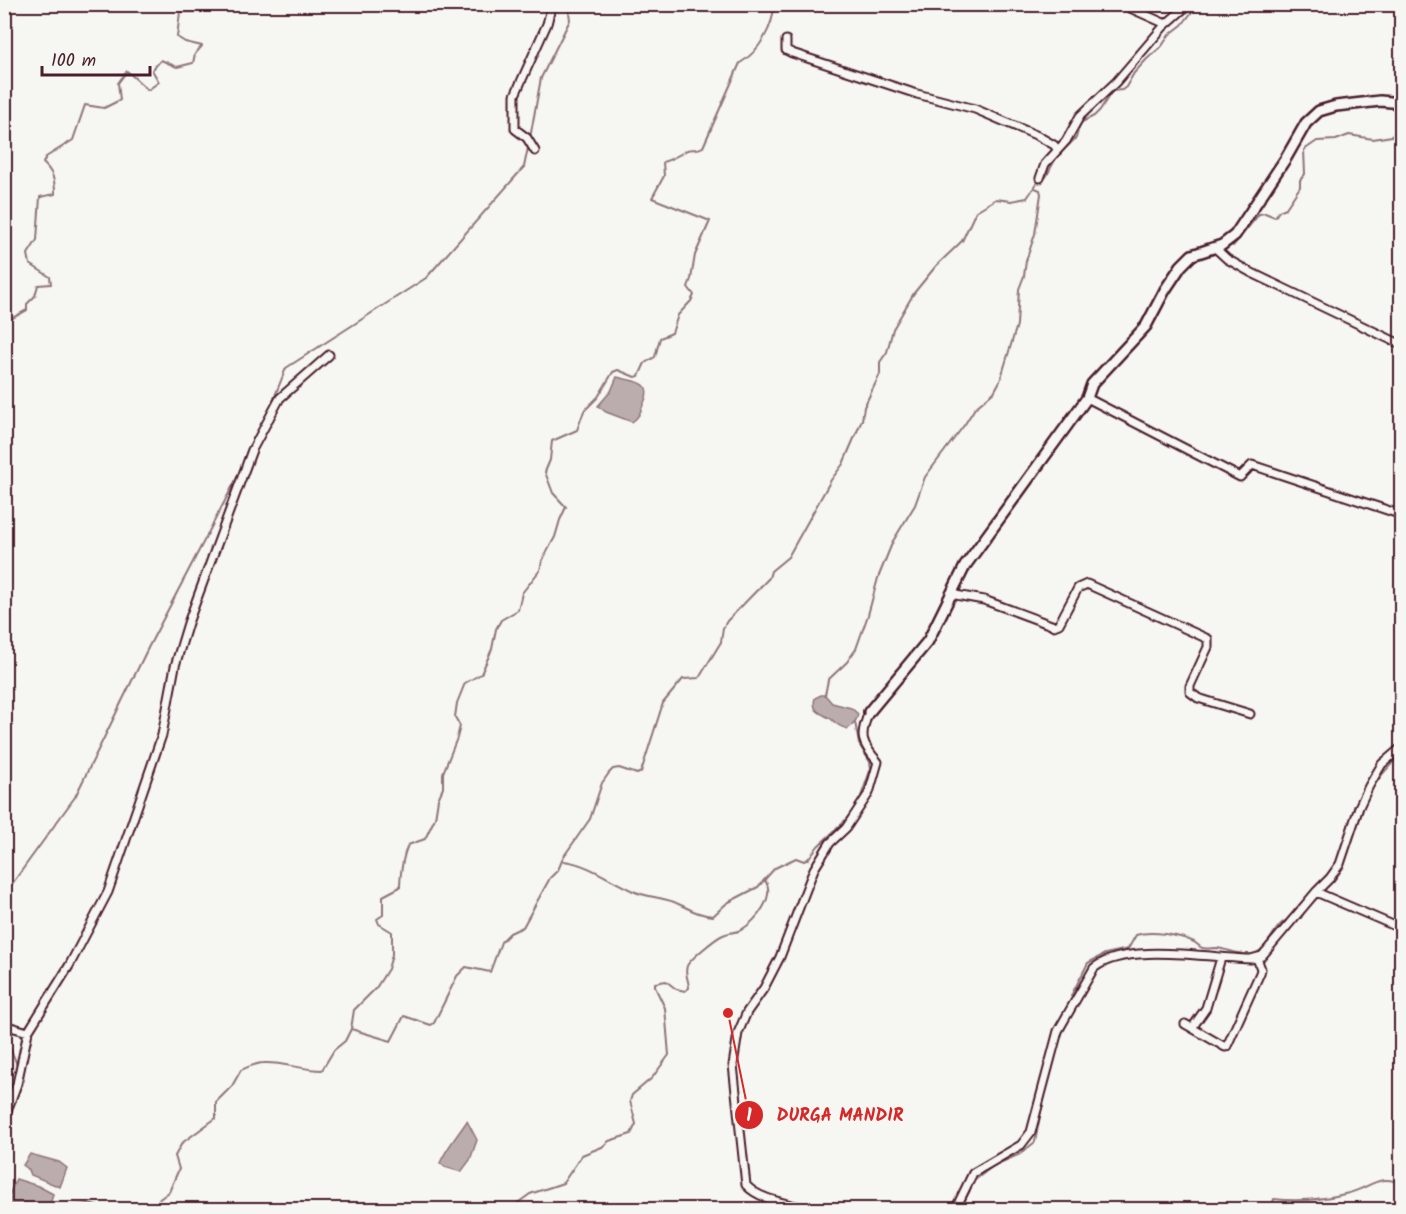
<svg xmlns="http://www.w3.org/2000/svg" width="1406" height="1214" viewBox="0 0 1406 1214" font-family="Kalam,sans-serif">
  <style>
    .water { fill: #bbadae; stroke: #8e747a; stroke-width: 1.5 }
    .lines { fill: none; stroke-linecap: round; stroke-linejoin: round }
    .stream { stroke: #8e747a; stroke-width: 2 }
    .street-casing { stroke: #4a1f2b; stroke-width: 11 }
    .secondary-casing { stroke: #4a1f2b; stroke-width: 14 }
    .street { stroke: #f6f6f2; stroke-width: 7 }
    .secondary { stroke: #f6f6f2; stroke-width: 9 }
    .leader { fill: none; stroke: #d62828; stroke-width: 2 }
    .callout-dot { fill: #d62828; stroke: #f6f6f2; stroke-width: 2 }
    .mark-label { font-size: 18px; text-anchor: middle; font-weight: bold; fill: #fff }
    .callout-label { font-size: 18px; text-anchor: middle; font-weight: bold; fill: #d62828; stroke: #f6f6f2; stroke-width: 4.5; stroke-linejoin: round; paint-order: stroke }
  </style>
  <rect width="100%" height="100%" fill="#f6f6f2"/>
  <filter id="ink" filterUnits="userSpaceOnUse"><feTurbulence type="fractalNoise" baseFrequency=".0167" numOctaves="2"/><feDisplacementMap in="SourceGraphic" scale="12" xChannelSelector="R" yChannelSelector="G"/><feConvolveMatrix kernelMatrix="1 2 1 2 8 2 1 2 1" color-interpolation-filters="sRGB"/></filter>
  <g filter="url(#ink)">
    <path class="water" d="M617 377C637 383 655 380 643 405 640 413 639 417 632 422L606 412 598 406 611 391Z
      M821 695H825L832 703 851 708 858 714 856 720 848 729C840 727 837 724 831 719 822 713 811 712 815 698Z
      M467 1121 477 1140 470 1160 461 1172 445 1167 440 1163C447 1147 458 1135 467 1121Z
      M30 1154 59 1162 67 1168 60 1187 31 1175 29 1170 23 1165Z
      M16 1179 38 1186 53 1194 49 1209H17L6 1202Z"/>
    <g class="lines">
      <path class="stream" d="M530 138 541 78 570 20 568 4
        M1233 246 1259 214 1265 213 1275 217 1279 211 1286 208 1300 187V180L1305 174 1304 150 1317 141 1336 140 1349 135 1373 139 1392 136 1396 130 1402 131
        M4 329 7 321 27 310V304L35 296 38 285 51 284 50 277 30 264 28 254 37 240 40 197 55 194C55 180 53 172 43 163L46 157 73 140 85 105 104 108 120 100 118 83 127 71 148 90 159 82 152 70 161 60 177 67 193 63 195 54 202 46 185 42 177 37 180 12H200V4
        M267 416 286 368 426 278 524 167 529 143
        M825 695 828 680 847 662 856 649 868 615 878 578 893 541 915 505 925 477 965 424 975 408 994 392 1000 381 1017 325 1019 289 1024 276 1026 261 1035 234 1041 194 1040 190 1035 188
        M855 722 859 744 870 762 871 768 859 802
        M564 861C589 864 610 881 633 891 646 897 661 897 674 902 688 908 698 915 713 916L727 903 758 887 775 868 796 858 804 861 808 859 818 846 843 823 856 807
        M1322 892C1349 864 1352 835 1366 801 1373 782 1388 768 1402 753
        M4 895 75 797 148 648 240 472
        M1297 918H1301L1306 909 1319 896
        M1071 996 1088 963 1105 954 1128 949 1136 935C1151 930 1180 935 1194 942 1197 944 1199 946 1202 948 1206 949 1212 948 1216 948 1228 949 1239 956 1252 954 1271 951 1273 921 1291 919
        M351 1029 391 1041 404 1016 431 1025 434 1023 457 976 466 967 490 972 501 942 510 933 523 927 550 878 558 870 564 856 590 819 602 783 609 773 613 769 619 768 637 774 641 772 663 703 683 679 699 678 721 642 723 628 727 621 769 578 771 571 788 557 831 480 843 464 862 420 864 407 880 374V362L887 352 893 329 914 293 936 266 962 241 976 211 996 199 1011 201 1027 198 1037 183 1046 177 1057 156 1076 138 1079 127 1082 122 1094 116 1100 110 1112 91 1122 90 1126 87 1134 73 1147 59 1162 46 1169 35 1182 25 1198 4
        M4 1033 18 1067
        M10 1113 24 1080 22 1075
        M72 1210 73 1206 90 1204 108 1210
        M145 1210 169 1192 179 1169 175 1156 182 1143 216 1118V1102L232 1086 241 1070C248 1067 256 1063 264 1063 283 1062 302 1070 322 1070L334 1050 345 1041 351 1029 354 1010 376 988 388 969 392 955V932L379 924 377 919 383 915V896L400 887C400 876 403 855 408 845L425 839 435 818 438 799 443 788V773L457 738 460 726 455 717 457 703 465 683 481 674 492 649 496 629 501 620 518 610 522 593 540 570 542 561 555 537 560 520 566 507 553 493 545 472 550 460 552 441 577 430 584 411 598 397 613 372 618 370 635 377 639 376 645 363 655 357 660 338 672 333 678 315 691 301 694 295 688 287 691 279 695 255 710 221 652 198 664 176 663 162C673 159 679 155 687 150 693 148 697 151 703 147L740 63C759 52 774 26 774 4
        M508 1210 530 1194 563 1183 582 1155 602 1147 609 1141 631 1134 636 1124 630 1101 632 1095 652 1078 669 1055 665 1008 655 987V983L666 981 676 989 685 991 689 988C689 980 684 974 687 966 690 959 716 938 723 935 729 932 735 933 741 930 756 921 776 897 765 880
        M960 1210 975 1180 993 1166 1020 1154 1035 1142 1041 1111 1060 1037 1079 1001
        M1271 1210 1274 1199C1298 1202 1326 1199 1349 1193 1370 1188 1379 1173 1402 1184"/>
      <g class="street-casing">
        <path id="street" d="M1121 4 1166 24
          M786 40V50L792 53 917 94 975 109 1038 136 1054 145 1057 149
          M535 151 527 138 515 129V95L547 24 552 4
          M1040 178 1045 164 1066 141 1080 116 1116 82 1164 26 1189 4
          M1214 247 1227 259 1250 272 1402 345
          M1087 398 1240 477 1252 465 1402 515
          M950 594 984 600 1054 626 1059 624 1078 588 1087 584 1208 639V647L1190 686V692L1198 698 1250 714
          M1316 892 1402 929
          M1185 1024 1225 1047 1227 1046 1260 973 1261 969 1257 958
          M4 1025 28 1032
          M1192 1028 1206 1008 1221 958
          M4 1119 17 1084 28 1032 69 966 108 892 162 735 175 666 188 623 252 450 280 398 329 355
          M812 1210C792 1204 760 1201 746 1185L733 1065 738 1033 747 1012 764 988 780 957 814 869 830 843 846 828 869 793 878 762C861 743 859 736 869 712
          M955 1210 973 1173 1021 1145 1031 1132 1058 1031 1094 968C1125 942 1210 958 1251 959L1262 956 1316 892 1330 878 1340 864 1359 807 1369 786 1382 764 1402 747"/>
      </g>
      <g class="secondary-casing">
        <path id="secondary" d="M869 712 928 641 965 566 1087 398 1092 384 1146 326 1165 290 1181 266 1192 255 1222 245 1235 235 1286 158 1306 123 1319 111 1336 106 1380 101 1402 103"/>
      </g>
      <use href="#street" class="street"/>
      <use href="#secondary" class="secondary"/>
    </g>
  </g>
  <path class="leader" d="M728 1013L749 1115"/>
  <g class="callout-dot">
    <circle cx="728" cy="1013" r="6"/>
    <circle cx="749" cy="1115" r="15"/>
  </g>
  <g class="mark-label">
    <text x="749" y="1121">1</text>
  </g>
  <g class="callout-label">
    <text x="840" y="1121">DURGA MANDIR</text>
  </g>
  <rect width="1406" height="1214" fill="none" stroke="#f6f6f2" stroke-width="24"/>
  <rect x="12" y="12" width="1382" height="1190" fill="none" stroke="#4a1f2b" stroke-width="2" filter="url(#ink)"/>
  <path d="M42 66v9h108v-9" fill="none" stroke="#4a1f2b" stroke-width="3"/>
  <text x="51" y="66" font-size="18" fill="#4a1f2b" stroke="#f6f6f2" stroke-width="4.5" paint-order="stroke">100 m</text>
</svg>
